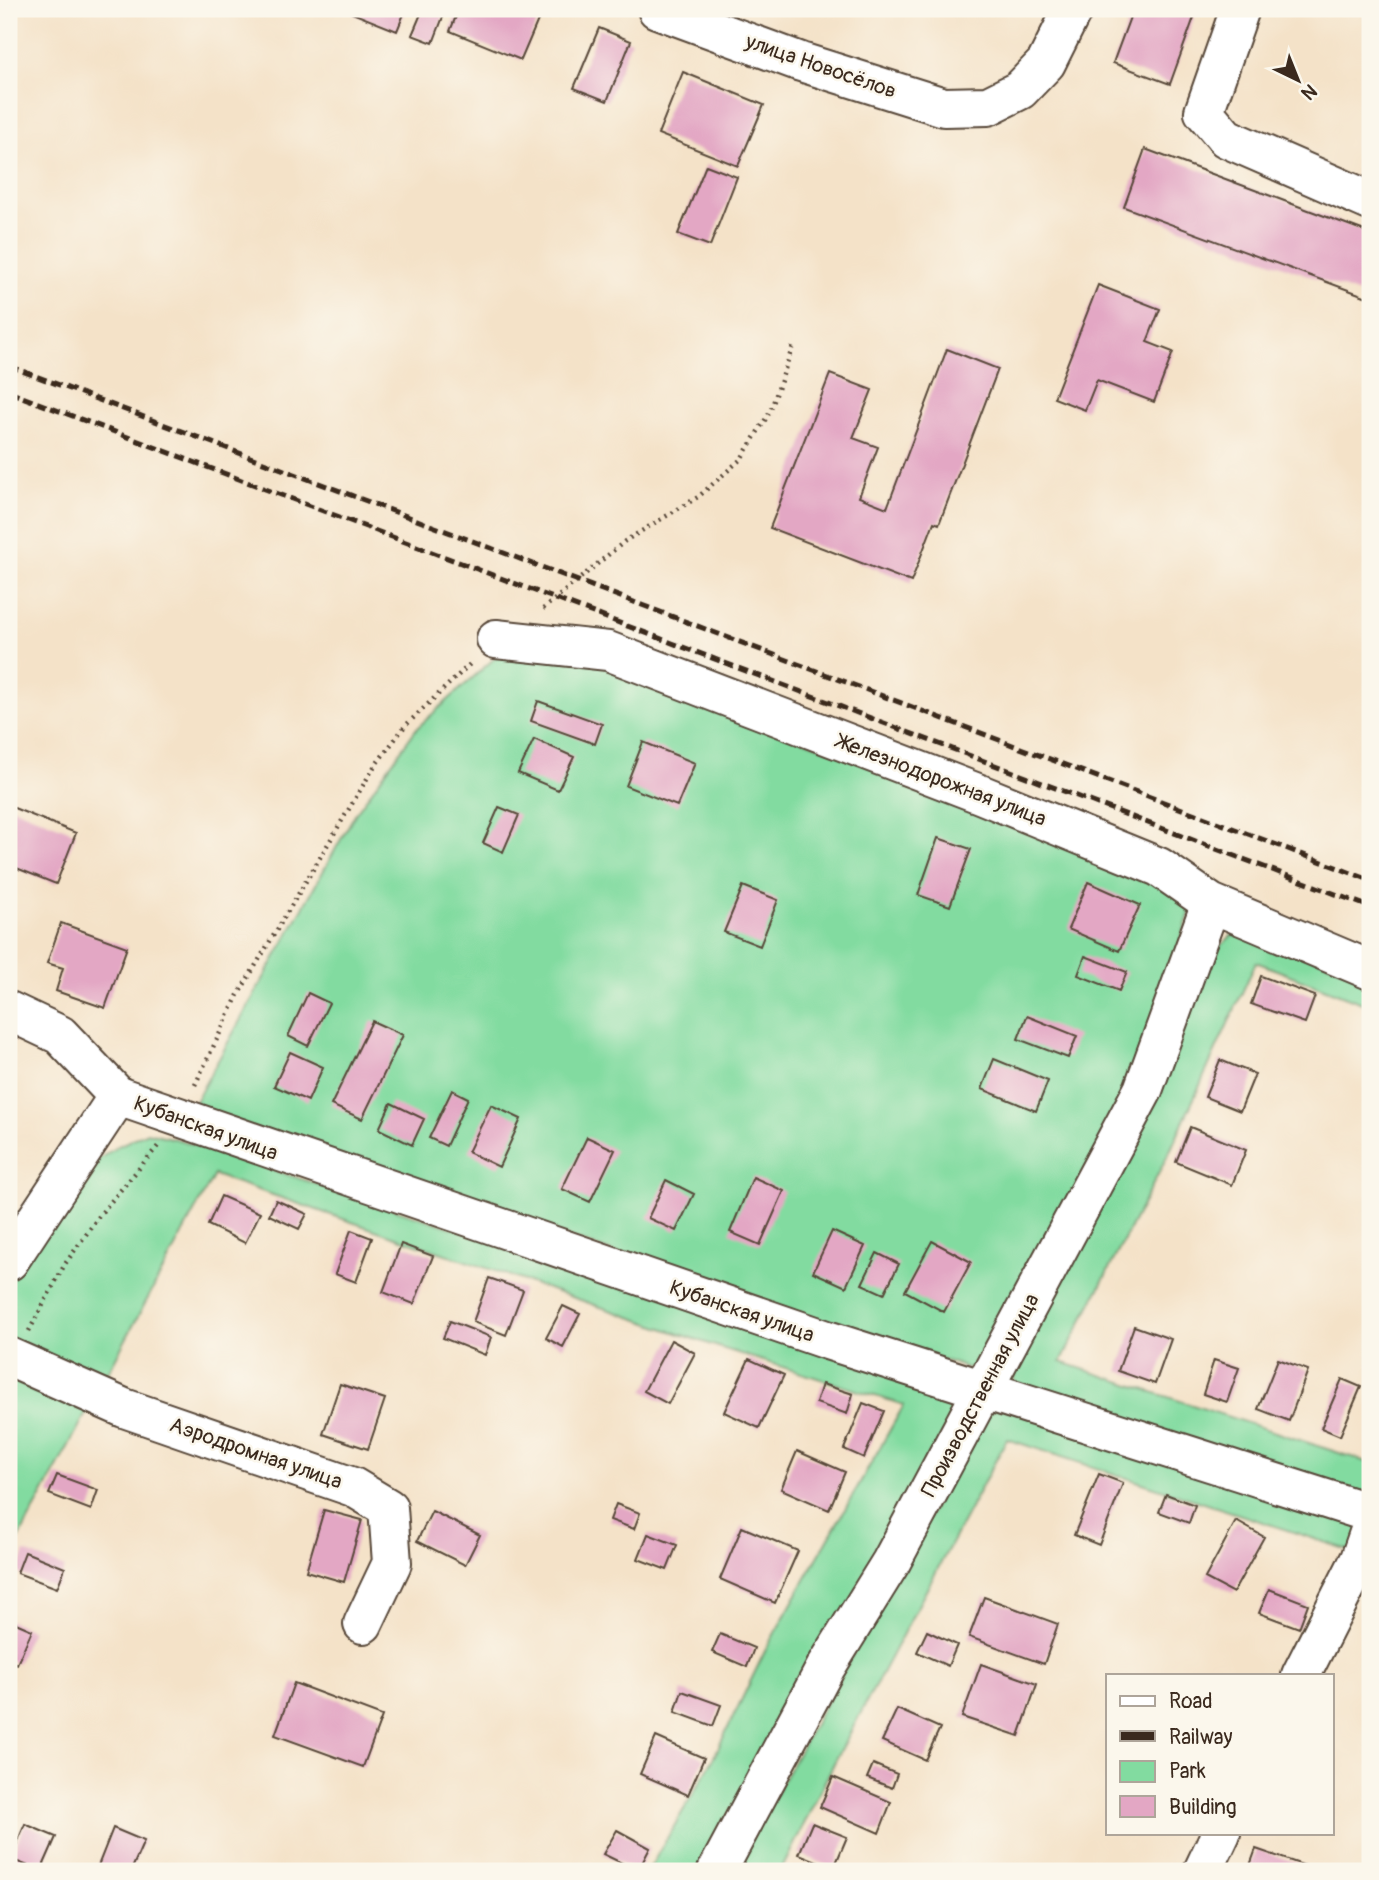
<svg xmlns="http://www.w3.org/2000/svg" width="1379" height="1880" viewBox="0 0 1379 1880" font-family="Pangolin,sans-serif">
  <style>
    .green { fill: #82dba0; stroke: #5e825f; stroke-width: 2 }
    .building { fill: #e3a7c4 }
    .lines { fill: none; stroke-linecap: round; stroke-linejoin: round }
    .minor-casing { stroke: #574638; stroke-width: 42 }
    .path { stroke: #574638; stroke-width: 4.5; stroke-dasharray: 2 5; stroke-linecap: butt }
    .minor { stroke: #fff; stroke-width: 38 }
    .rail { stroke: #3b2a1e; stroke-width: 5; stroke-dasharray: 10 5; stroke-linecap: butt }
    .labels { text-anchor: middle; stroke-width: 5; stroke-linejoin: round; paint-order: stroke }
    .street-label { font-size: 21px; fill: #3b2a1e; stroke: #fbf7ec }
  </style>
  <rect width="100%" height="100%" fill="#fbf7ec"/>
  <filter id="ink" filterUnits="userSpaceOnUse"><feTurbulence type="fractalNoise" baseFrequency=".0143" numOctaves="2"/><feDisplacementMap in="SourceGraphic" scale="14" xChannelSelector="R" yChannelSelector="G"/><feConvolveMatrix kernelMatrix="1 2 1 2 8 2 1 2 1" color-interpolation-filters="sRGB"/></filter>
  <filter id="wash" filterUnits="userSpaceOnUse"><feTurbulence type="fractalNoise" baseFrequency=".00686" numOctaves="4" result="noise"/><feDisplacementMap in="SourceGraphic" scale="28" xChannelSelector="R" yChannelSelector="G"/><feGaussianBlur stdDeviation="1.57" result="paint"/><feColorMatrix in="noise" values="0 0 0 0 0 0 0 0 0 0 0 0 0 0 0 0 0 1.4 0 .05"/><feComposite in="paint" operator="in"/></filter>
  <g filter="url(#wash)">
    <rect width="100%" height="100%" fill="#f4e2c8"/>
    <path class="green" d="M498 655 584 658 1155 872 1193 904 1132 1082 983 1373 603 1249 191 1109 355 814 417 728Z
      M1232 935 1262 936 1370 980V1006L1256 962 1170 1151 1061 1362 1370 1463V1497L1014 1382 1012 1363 1204 962Z
      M147 1132 180 1140 946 1387 959 1413 700 1871H648L711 1763 767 1647 904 1405 718 1347 214 1175 9 1557V1284L80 1172 118 1146Z
      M1003 1408 1370 1524V1557L1007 1439 834 1763 781 1871H733L987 1411Z"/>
    <g id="blocks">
      <path class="building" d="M353 9H406L397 31 352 13Z
        M423 9H446L433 43 412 35Z
        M459 9H530L541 13 521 60 450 31Z
        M1133 9H1197L1170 84 1113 63Z
        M599 28 631 41 607 101 574 88Z
        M683 72 764 105 738 166 658 134Z
        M1145 149 1370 233V298L1124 207Z
        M706 165 737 177 710 246 678 234Z
        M1098 285 1160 309 1147 342 1173 352 1154 402 1097 380 1085 410 1054 398Z
        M947 349 998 369 939 524 934 522 911 582 770 528 830 374 872 390 853 438 878 447 859 497 887 508Z
        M538 701 602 724 595 744 531 721Z
        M534 739 574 757 558 790 518 773Z
        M643 742 695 763 677 806 626 786Z
        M9 806 76 833 56 884 9 865Z
        M499 807 519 815 503 852 483 843Z
        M938 838 971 849 950 906 918 895Z
        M1088 882 1140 905 1119 951 1068 929Z
        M743 886 778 900 760 946 724 932Z
        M61 923 127 947 105 1008 56 991 63 968 47 963Z
        M1085 956 1127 972 1119 991 1078 975Z
        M1261 976 1315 996 1305 1023 1251 1004Z
        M308 993 329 1003 308 1046 288 1036Z
        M1027 1016 1077 1036 1068 1058 1018 1039Z
        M372 1021 403 1035 362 1119 331 1105Z
        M290 1052 323 1067 308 1101 274 1086Z
        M994 1059 1048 1081 1036 1111 982 1089Z
        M1220 1060 1255 1074 1240 1111 1205 1097Z
        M452 1090 468 1098 446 1146 429 1138Z
        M391 1103 424 1119 412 1145 379 1129Z
        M491 1105 521 1119 499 1167 468 1152Z
        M1190 1127 1246 1150 1232 1185 1176 1162Z
        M587 1137 615 1150 590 1202 562 1189Z
        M753 1177 784 1191 760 1245 730 1232Z
        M666 1180 694 1194 676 1231 648 1218Z
        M221 1196 260 1213 245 1243 208 1225Z
        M276 1200 307 1214 299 1229 269 1215Z
        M351 1230 372 1238 356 1282 335 1274Z
        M832 1231 865 1246 846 1287 813 1272Z
        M932 1241 971 1262 944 1312 905 1291Z
        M401 1244 433 1256 414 1304 383 1292Z
        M877 1253 899 1264 884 1294 862 1284Z
        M489 1278 523 1290 506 1335 473 1322Z
        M563 1306 580 1314 563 1347 546 1338Z
        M450 1321 491 1337 485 1355 443 1338Z
        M1134 1326 1171 1339 1155 1384 1118 1371Z
        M671 1340 695 1353 668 1404 644 1391Z
        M749 1359 784 1375 759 1428 724 1412Z
        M1278 1359 1308 1370 1289 1421 1258 1409Z
        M1214 1360 1239 1368 1227 1402 1203 1394Z
        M1342 1379 1361 1387 1340 1436 1321 1428Z
        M340 1384 385 1399 368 1449 323 1434Z
        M822 1384 853 1394 847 1414 816 1403Z
        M863 1403 884 1411 864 1458 844 1449Z
        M797 1451 845 1472 829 1510 781 1489Z
        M1099 1474 1123 1483 1099 1545 1074 1535Z
        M57 1475 98 1490 91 1510 49 1494Z
        M1166 1494 1195 1505 1189 1523 1159 1512Z
        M616 1504 640 1513 634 1529 610 1520Z
        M324 1510 362 1520 344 1582 306 1571Z
        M432 1511 480 1535 465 1565 417 1541Z
        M1236 1521 1264 1537 1233 1593 1205 1578Z
        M742 1527 798 1551 775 1603 720 1579Z
        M648 1534 677 1545 667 1570 638 1559Z
        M25 1552 65 1568 57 1588 17 1573Z
        M1269 1589 1308 1604 1299 1628 1259 1613Z
        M984 1597 1058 1624 1044 1664 969 1637Z
        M9 1620 32 1630 17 1664 9 1660Z
        M927 1631 957 1645 948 1666 917 1652Z
        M720 1634 754 1648 747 1667 712 1652Z
        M981 1664 1037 1684 1019 1736 962 1717Z
        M294 1683 382 1716 363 1767 275 1735Z
        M682 1691 721 1705 713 1726 675 1712Z
        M897 1709 940 1728 925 1760 882 1741Z
        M656 1737 704 1758 688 1795 640 1774Z
        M873 1764 897 1774 892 1788 867 1778Z
        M833 1777 891 1802 879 1833 820 1807Z
        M812 1823 847 1837 834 1868 799 1854Z
        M25 1824 56 1837 41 1871 10 1859Z
        M113 1828 144 1841 131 1871H96Z
        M617 1830 650 1848 638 1871 603 1854Z
        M1256 1849 1320 1871H1248Z"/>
    </g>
  </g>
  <g filter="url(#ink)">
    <use href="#blocks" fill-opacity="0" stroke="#574638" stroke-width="2"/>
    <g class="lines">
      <g class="minor-casing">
        <path id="minor" d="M657 9 801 62 944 107 988 106 1020 90 1046 63 1073 9
          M1240 9 1204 112 1226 138 1370 201
          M496 639 608 651 980 794 1159 867 1211 903 1370 970
          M9 1011 60 1035 118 1096 827 1340 1370 1513
          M9 1261 118 1096
          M9 1357 124 1408 353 1487 388 1508 392 1563 363 1624
          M1301 1675 1360 1559 1370 1530
          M717 1871 826 1667 891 1562 1143 1090 1211 903
          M1203 1871 1221 1833"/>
      </g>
      <path class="path" d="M543 609 625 541 698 497 741 459 770 412 793 346
        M195 1085 238 995 374 767 405 726 472 662
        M29 1331 65 1264 102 1212 158 1146"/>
      <use href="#minor" class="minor"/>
      <path class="rail" d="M9 366 1370 880
        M9 392 1370 907"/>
    </g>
  </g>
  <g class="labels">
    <g class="street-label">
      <text transform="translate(821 66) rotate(19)" y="7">улица Новосёлов</text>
      <text transform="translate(942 780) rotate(21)" y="7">Железнодорожная улица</text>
      <text transform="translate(206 1128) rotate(20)" y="7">Кубанская улица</text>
      <text transform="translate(742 1311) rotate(19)" y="7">Кубанская улица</text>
      <text transform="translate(980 1395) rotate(-62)" y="7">Производственная улица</text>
      <text transform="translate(256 1453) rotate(19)" y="7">Аэродромная улица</text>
    </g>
  </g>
  <rect width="1379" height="1880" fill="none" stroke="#fbf7ec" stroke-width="35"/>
  <rect x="1106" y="1674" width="228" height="161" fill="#fbf7ec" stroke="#aea59a" stroke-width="2"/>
  <rect x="1120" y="1696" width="35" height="10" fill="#ffffff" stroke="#aea59a" stroke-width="2"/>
  <text x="1169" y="1708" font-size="21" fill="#3b2a1e">Road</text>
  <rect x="1120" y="1731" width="35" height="10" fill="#3b2a1e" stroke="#aea59a" stroke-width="2"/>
  <text x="1169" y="1744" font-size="21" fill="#3b2a1e">Railway</text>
  <rect x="1120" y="1761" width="35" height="21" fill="#82dba0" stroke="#aea59a" stroke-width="2"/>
  <text x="1169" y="1778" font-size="21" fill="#3b2a1e">Park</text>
  <rect x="1120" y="1796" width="35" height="21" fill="#e3a7c4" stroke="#aea59a" stroke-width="2"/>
  <text x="1169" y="1814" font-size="21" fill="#3b2a1e">Building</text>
  <g transform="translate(1298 80) rotate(137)" stroke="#fbf7ec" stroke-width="5" paint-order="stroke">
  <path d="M0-5L12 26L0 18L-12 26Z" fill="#3b2a1e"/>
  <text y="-10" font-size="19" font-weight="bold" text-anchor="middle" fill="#3b2a1e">N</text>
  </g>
</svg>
